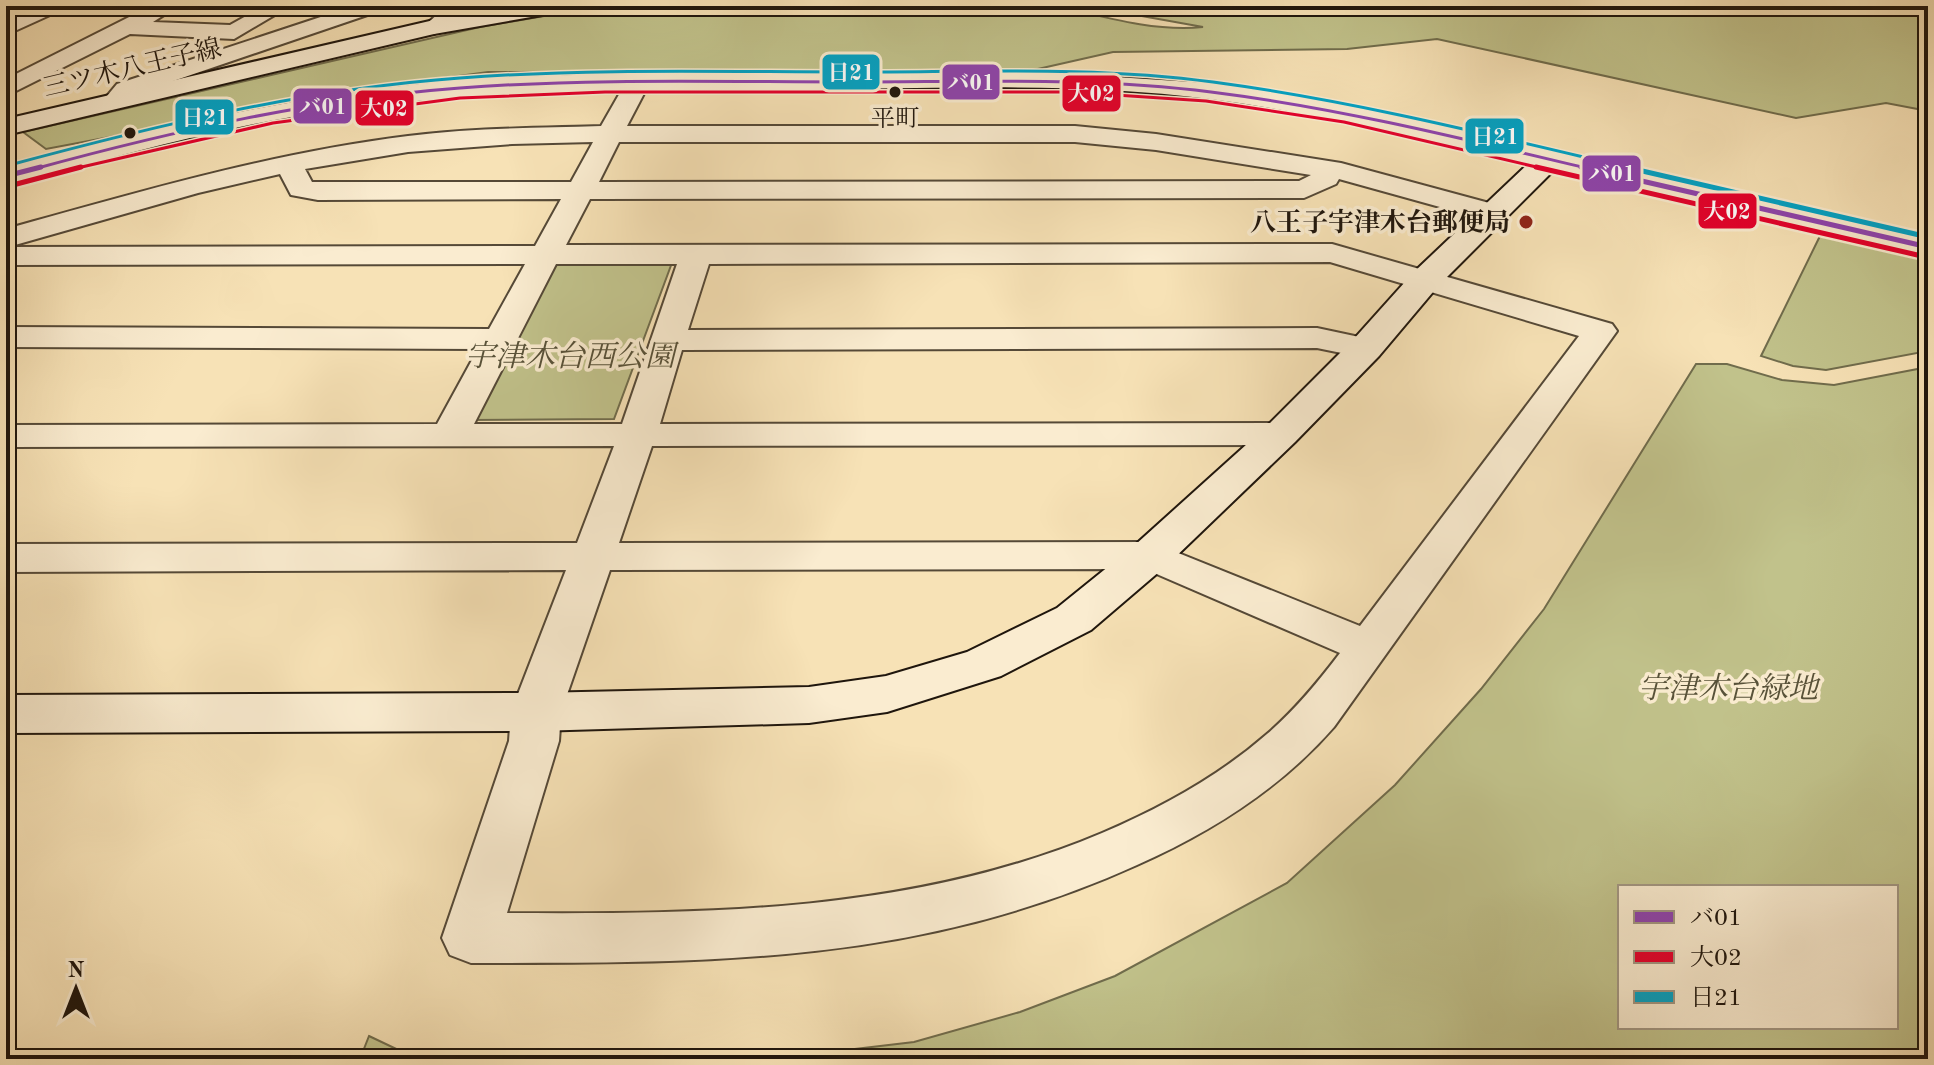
<svg xmlns="http://www.w3.org/2000/svg" width="1934" height="1065" viewBox="0 0 1934 1065" font-family="'Old Standard TT','Noto Serif JP',serif">
  <style>
    .green { fill: #c1c28b; stroke: #706c4c; stroke-width: 2; fill-rule: evenodd }
    .lines { fill: none; stroke-linecap: round; stroke-linejoin: round }
    .street-casing { stroke: #554937; stroke-width: 4 }
    .secondary-casing { stroke: #1f160d; stroke-width: 4 }
    .street { fill: #faecd0; fill-rule: evenodd }
    .secondary { fill: #faecd0; fill-rule: evenodd }
    .bus-1-far1-casing { stroke: #faecd0; stroke-width: 6 }
    .bus-1-casing { stroke: #faecd0; stroke-width: 10 }
    .bus-2-far1-casing { stroke: #faecd0; stroke-width: 6 }
    .bus-2-casing { stroke: #faecd0; stroke-width: 10 }
    .bus-3-far1-casing { stroke: #faecd0; stroke-width: 6 }
    .bus-3-casing { stroke: #faecd0; stroke-width: 10 }
    .bus-1-far1 { stroke: #8e44ad; stroke-width: 3 }
    .bus-1 { stroke: #8e44ad; stroke-width: 5 }
    .bus-2-far1 { stroke: #e4002b; stroke-width: 3 }
    .bus-2 { stroke: #e4002b; stroke-width: 5 }
    .bus-3-far1 { stroke: #02a2c4; stroke-width: 3 }
    .bus-3 { stroke: #02a2c4; stroke-width: 5 }
    .bus-dot { fill: #1f160d; stroke: #faecd0; stroke-width: 3 }
    .poi-dot { fill: #8f2418; stroke: #faecd0; stroke-width: 3 }
    .labels { text-anchor: middle; stroke-width: 7; stroke-linejoin: round; paint-order: stroke }
    .far-bus-label { font-size: 24px; fill: #1f160d; stroke: #faecd0 }
    .far-street-label { font-size: 26px; fill: #1f160d; stroke: #faecd0 }
    .far-poi-label { font-size: 26px; font-weight: bold; fill: #1f160d; stroke: #faecd0; text-anchor: end }
    .park-label { font-size: 30px; font-style: italic; fill: #585239; stroke: #faecd0 }
    .line-badge { stroke: #faecd0; stroke-width: 3 }
    .badge-label { font-size: 22px; text-anchor: middle; font-weight: bold; fill: #fff }
  </style>
  <rect width="100%" height="100%" fill="#f7e2b6"/>
  <filter id="stains"><feTurbulence type="fractalNoise" baseFrequency=".0025" numOctaves="4"/><feColorMatrix values="0 0 0 0 .2 0 0 0 0 .09 0 0 0 0 .02 0 0 0 .5 -.17"/></filter>
  <radialGradient id="worn" r=".72"><stop offset=".6" stop-color="#630" stop-opacity="0"/><stop offset="1" stop-color="#630" stop-opacity=".3"/></radialGradient>
  <path class="green" d="M602 6H1057C1104 17 1155 32 1203 27L1086 6H1928V111L1886 103 1796 118 1437 39 1347 49 1113 52 1029 71 488 72 371 88 46 149 23 132 480 27Z
    M1820 236 1928 261V351L1826 370 1793 366 1761 356Z
    M549 259 673 260 614 419 469 420Z
    M1696 364H1727L1782 380 1834 385 1928 367V1059H770L914 1042 1020 1012 1115 976 1287 883 1395 785 1481 689 1544 609ZM1896 887V1027H1620V887Z
    M369 1036 411 1056 498 1059H360Z"/>
  <g class="lines">
    <g class="street-casing">
      <path id="street" d="M37 6H65L61 10 6 35V20Z
        M151 6H178L153 22 230 25 264 6H290L234 39 130 34 6 96V79Z
        M354 6H386L382 10 135 94C125 105 120 111 105 107L102 102 117 84Z
        M468 6H504L500 10 455 23 434 34 423 27 439 13Z
        M638 75 647 77 650 82 627 126H1075L1156 134 1341 163 1504 207 1509 213 1504 219 1494 222 1339 179 1336 184 1304 198 590 199 566 245 1332 244 1612 324 1617 331 1334 727C1280 789 1211 832 1137 865 916 965 708 963 471 963L450 955 442 938 509 741 511 712 566 570 6 572V544L577 543 614 446 6 447V425L437 424 478 349 6 347V327L489 329 525 264 6 265V229C138 192 271 153 408 136 472 128 537 128 601 126L629 77ZM593 142 571 182H312L305 169 408 152 512 144ZM619 142H1075L1156 150 1311 175 1299 181 599 182ZM280 174 291 195 318 200 561 199 535 246 8 247 198 193ZM1330 262 1579 336 1360 626 1151 542 619 543 652 446 1281 445 1294 442 1300 434 1294 426 1281 423 660 424 682 350 1317 348 1366 358 1378 355 1383 348 1378 341 1317 328 688 330 709 264ZM556 264H677L622 424H474ZM1145 569 1340 653C1318 682 1295 710 1267 734 1219 776 1161 808 1102 833 913 913 709 914 507 913L559 741 561 712 610 570Z"/>
    </g>
    <g class="secondary-casing">
      <path id="secondary" d="M516 6H565L554 13 434 34 6 135V119L434 20Z
        M605 74H1070L1207 83 1346 104 1928 237V257L1555 169 1438 286 1379 356 1295 442 1167 565 1091 630 1001 676 887 712 809 723 536 731 6 733V695L536 693 809 687 886 676 967 652 1057 608 1135 545 1267 426 1353 340 1414 272 1529 163C1423 138 1318 113 1210 99 1063 80 910 90 762 90 597 90 432 91 269 121 180 138 94 163 6 185V167C155 128 306 93 459 80 508 76 557 76 605 74Z"/>
    </g>
    <use href="#street" class="street"/>
    <use href="#secondary" class="secondary"/>
    <g class="bus-1-far1-casing">
      <path id="bus-1-far1" d="M34 169C173 131 316 99 460 88 591 78 724 82 855 82 973 82 1093 77 1211 92 1339 108 1464 139 1590 169"/>
    </g>
    <g class="bus-1-casing">
      <path id="bus-1" d="M1581 167 1928 247
        M6 176 41 167"/>
    </g>
    <g class="bus-2-far1-casing">
      <path id="bus-2-far1" d="M73 169 273 123 460 98 605 92H1070L1206 101 1344 122 1545 169"/>
    </g>
    <g class="bus-2-casing">
      <path id="bus-2" d="M1536 167 1926 257
        M9 186 81 167"/>
    </g>
    <g class="bus-3-far1-casing">
      <path id="bus-3-far1" d="M6 166C154 126 306 89 460 78 592 68 725 72 857 72 975 72 1096 66 1213 82 1355 101 1494 136 1634 169"/>
    </g>
    <g class="bus-3-casing">
      <path id="bus-3" d="M1625 167 1928 237"/>
    </g>
    <use href="#bus-1-far1" class="bus-1-far1"/>
    <use href="#bus-1" class="bus-1"/>
    <use href="#bus-2-far1" class="bus-2-far1"/>
    <use href="#bus-2" class="bus-2"/>
    <use href="#bus-3-far1" class="bus-3-far1"/>
    <use href="#bus-3" class="bus-3"/>
  </g>
  <g class="bus-dot">
    <circle cx="895" cy="92" r="7"/>
    <circle cx="130" cy="133" r="7"/>
  </g>
  <circle class="poi-dot" cx="1526" cy="222" r="8"/>
  <g class="labels">
    <g class="far-bus-label">
      <text x="895" y="126">平町</text>
    </g>
    <g class="far-street-label">
      <text transform="translate(132 67) rotate(-13)" y="9">三ツ木八王子線</text>
    </g>
    <g class="far-poi-label">
      <text x="1510" y="231">八王子宇津木台郵便局</text>
    </g>
    <g class="park-label">
      <text x="570" y="366">宇津木台西公園</text>
      <text x="1728" y="698">宇津木台緑地</text>
    </g>
  </g>
  <g class="line-badge">
    <rect x="821" y="53" width="60" height="38" rx="8" fill="#02a2c4"/>
    <rect x="941" y="63" width="60" height="38" rx="8" fill="#8e44ad"/>
    <rect x="1061" y="74" width="61" height="39" rx="8" fill="#e4002b"/>
    <rect x="292" y="87" width="61" height="38" rx="8" fill="#8e44ad"/>
    <rect x="354" y="89" width="61" height="38" rx="8" fill="#e4002b"/>
    <rect x="174" y="98" width="61" height="38" rx="8" fill="#02a2c4"/>
    <rect x="1464" y="117" width="61" height="38" rx="8" fill="#02a2c4"/>
    <rect x="1581" y="154" width="61" height="39" rx="8" fill="#8e44ad"/>
    <rect x="1697" y="192" width="61" height="38" rx="8" fill="#e4002b"/>
  </g>
  <g class="badge-label">
    <text x="851" y="80">日21</text>
    <text x="971" y="90">バ01</text>
    <text x="1091" y="101">大02</text>
    <text x="323" y="114">バ01</text>
    <text x="384" y="116">大02</text>
    <text x="205" y="125">日21</text>
    <text x="1495" y="144">日21</text>
    <text x="1612" y="181">バ01</text>
    <text x="1727" y="219">大02</text>
  </g>
  <rect width="1934" height="1065" fill="none" stroke="#f7e2b6" stroke-width="32"/>
  <rect x="8" y="8" width="1918" height="1049" fill="none" stroke="#1f160d" stroke-width="4"/>
  <rect x="16" y="16" width="1902" height="1033" fill="none" stroke="#1f160d" stroke-width="2"/>
  <rect x="1618" y="885" width="280" height="144" fill="#faecd0" stroke="#a29682" stroke-width="2"/>
  <rect x="1634" y="911" width="40" height="12" fill="#8e44ad" stroke="#a29682" stroke-width="2"/>
  <text x="1690" y="925" font-size="24" fill="#1f160d">バ01</text>
  <rect x="1634" y="951" width="40" height="12" fill="#e4002b" stroke="#a29682" stroke-width="2"/>
  <text x="1690" y="965" font-size="24" fill="#1f160d">大02</text>
  <rect x="1634" y="991" width="40" height="12" fill="#02a2c4" stroke="#a29682" stroke-width="2"/>
  <text x="1690" y="1005" font-size="24" fill="#1f160d">日21</text>
  <g transform="translate(76 989)" stroke="#faecd0" stroke-width="6" paint-order="stroke">
  <path d="M0-6L14 30L0 20L-14 30Z" fill="#1f160d"/>
  <text y="-12" font-size="22" font-weight="bold" text-anchor="middle" fill="#1f160d">N</text>
  </g>
  <rect width="100%" height="100%" filter="url(#stains)"/>
  <rect width="100%" height="100%" fill="url(#worn)"/>
</svg>
